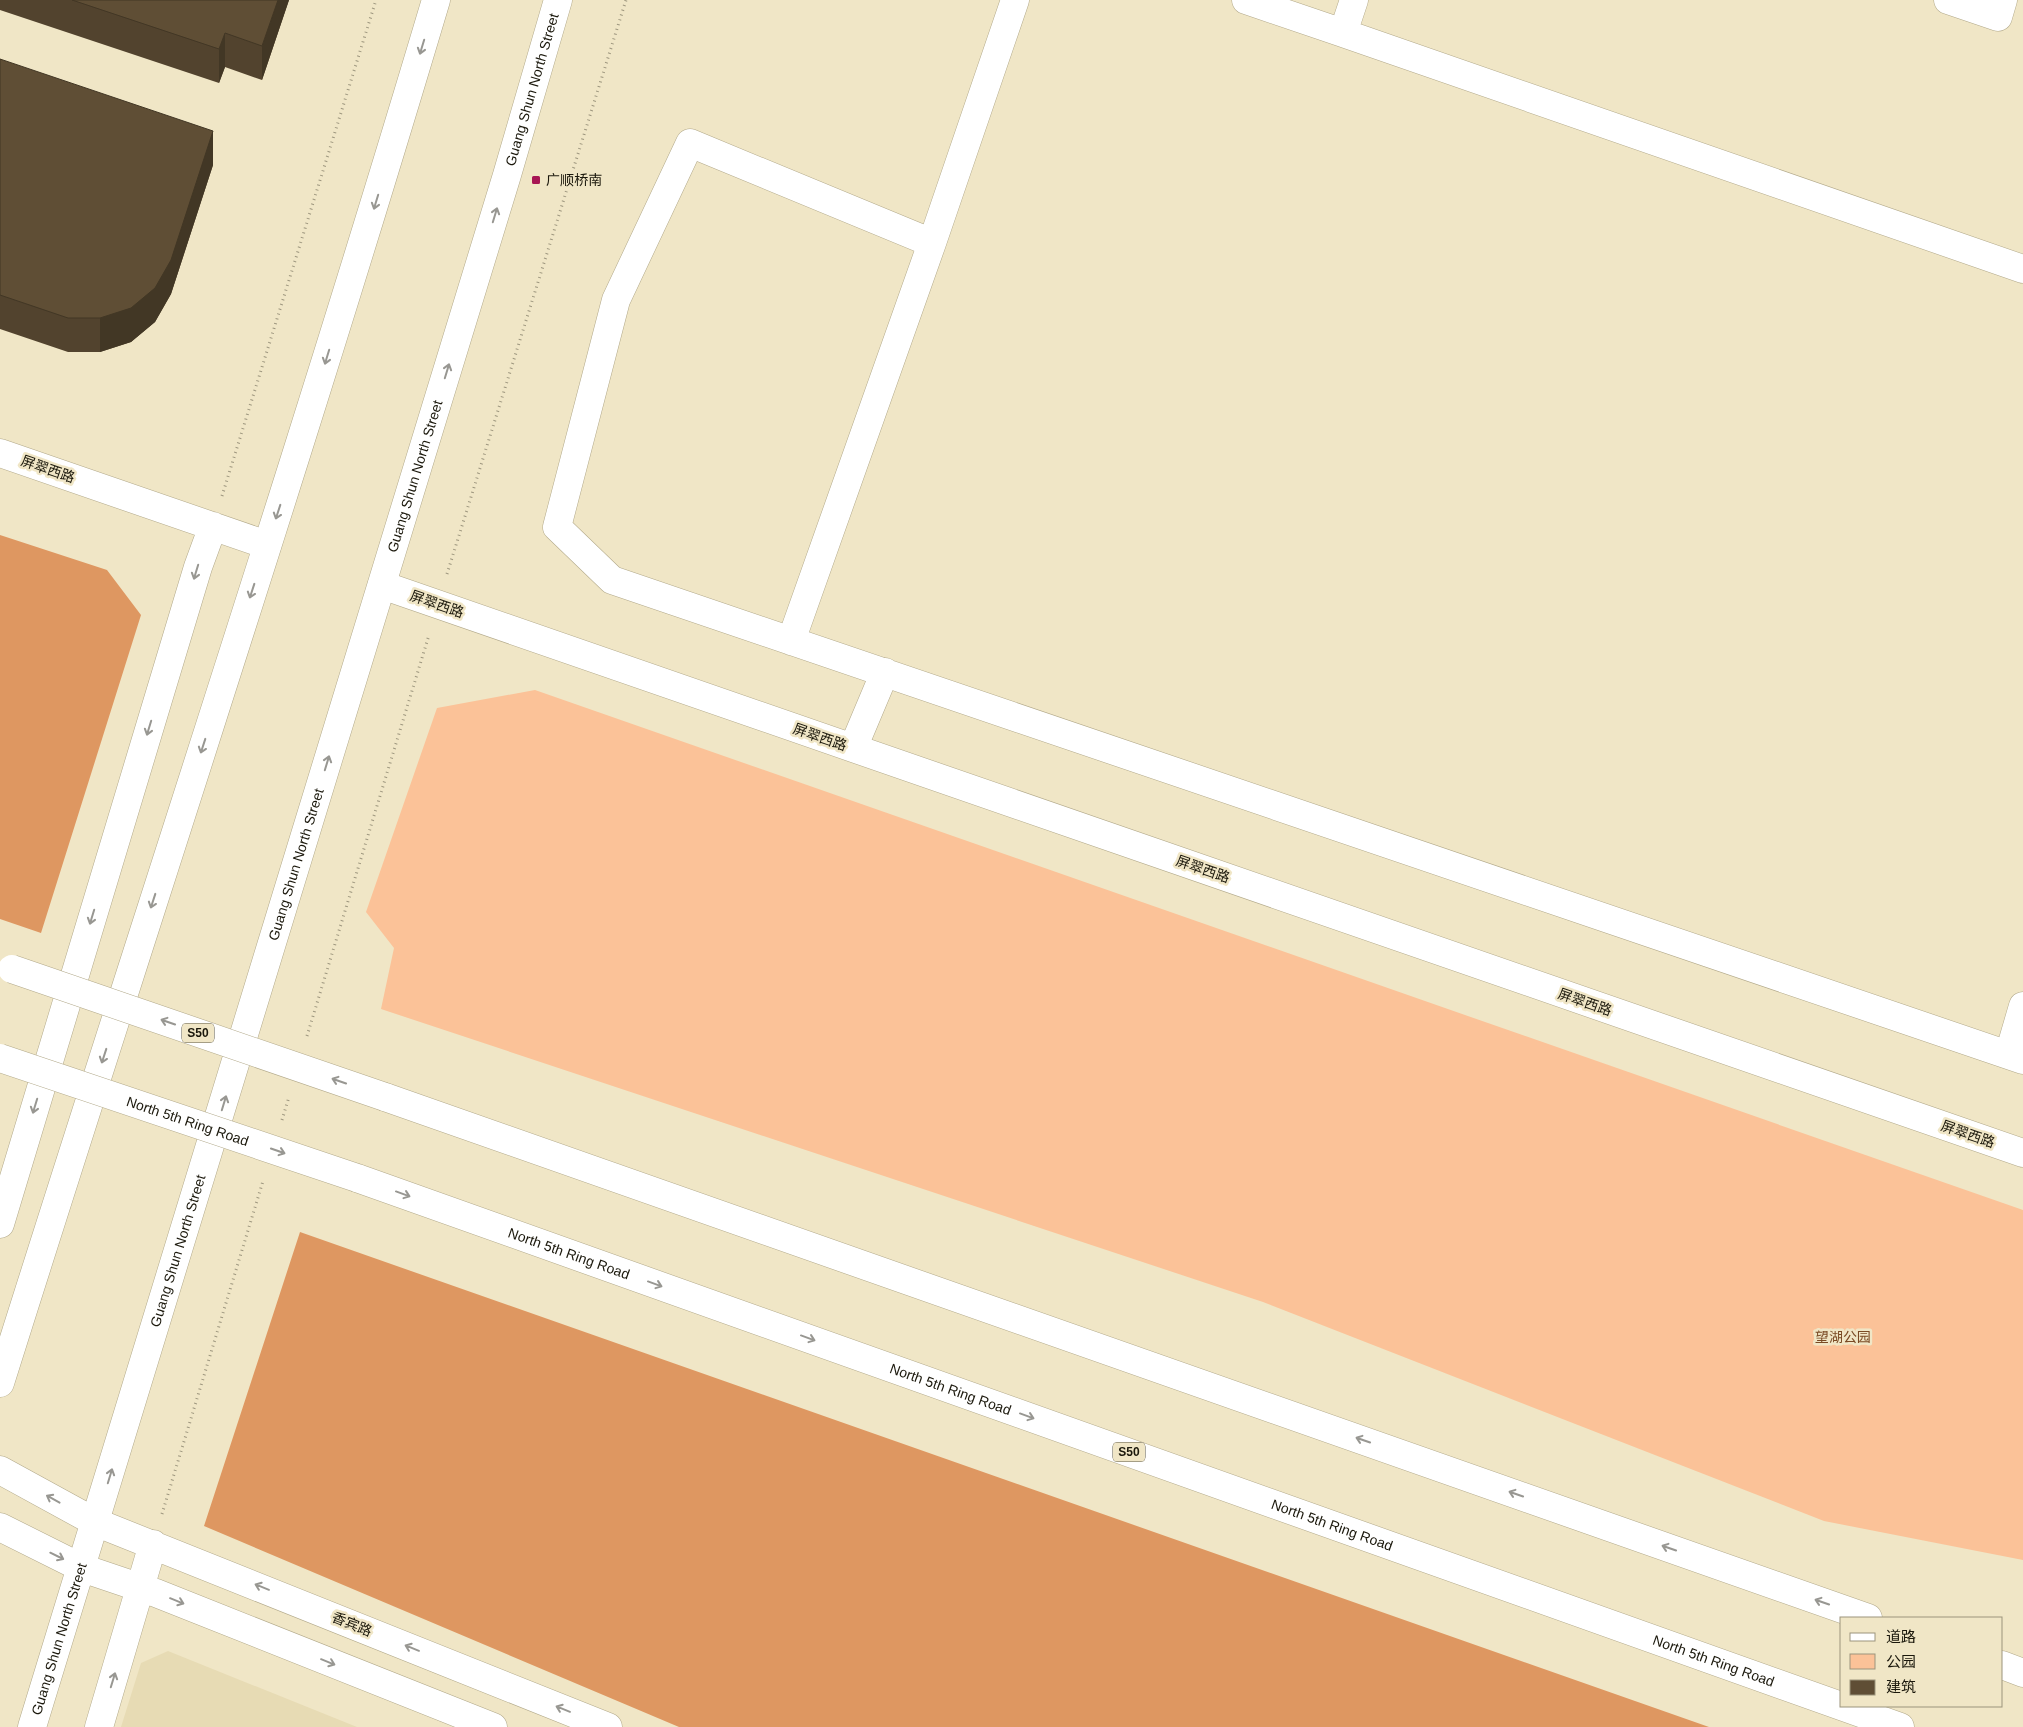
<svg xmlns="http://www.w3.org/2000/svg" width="2023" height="1727" viewBox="0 0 2023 1727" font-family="Helvetica,'Noto Sans SC',sans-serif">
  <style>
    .built { fill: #e7dbb4 }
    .green { fill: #fbc298 }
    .forest { fill: #de9761 }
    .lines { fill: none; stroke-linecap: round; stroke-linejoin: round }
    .minor-casing { stroke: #b2a98a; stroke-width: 29 }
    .tertiary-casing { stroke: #b2a98a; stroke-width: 29 }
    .primary-casing { stroke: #b2a98a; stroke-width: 29 }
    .motorway-casing { stroke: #b2a98a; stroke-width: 29 }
    .path { stroke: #9e977f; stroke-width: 3; stroke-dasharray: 1 4; stroke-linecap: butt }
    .minor { stroke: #fff; stroke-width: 28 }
    .tertiary { stroke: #fff; stroke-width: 28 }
    .primary { stroke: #fff; stroke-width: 28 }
    .motorway { stroke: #fff; stroke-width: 28 }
    .motorway-bridge-casing { stroke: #b2a98a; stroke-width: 29; stroke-linecap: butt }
    .motorway-bridge { stroke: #fff; stroke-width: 28 }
    .wall { fill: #52432e }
    .shaded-wall { fill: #423725 }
    .building { fill: #5f4e35; stroke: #423725 }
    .oneway { stroke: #989792 }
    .poi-dot { fill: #a71654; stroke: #f0e6c6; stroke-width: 2 }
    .labels { text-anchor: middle; stroke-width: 5; stroke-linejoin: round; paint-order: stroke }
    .shield { fill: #f0e6c6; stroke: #5b5644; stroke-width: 1 }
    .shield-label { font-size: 12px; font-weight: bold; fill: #1b180c }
    .street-label { font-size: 14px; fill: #1b180c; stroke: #f0e6c6 }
    .poi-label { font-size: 14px; fill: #1b180c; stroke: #f0e6c6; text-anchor: start }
    .park-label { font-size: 14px; fill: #7a4a24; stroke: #f0e6c6 }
  </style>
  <rect width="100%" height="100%" fill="#f0e6c6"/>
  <path class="built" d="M168 1651 357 1727H121L141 1663Z"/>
  <path class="green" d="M535 690 2023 1210V1560L1824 1521 1263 1302 381 1009 394 948 366 912 437 708Z"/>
  <path class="forest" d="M0 535 107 570 141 615 41 933 0 919Z
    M300 1232 1709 1727H679L204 1526Z"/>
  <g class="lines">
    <g class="minor-casing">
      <path id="minor" d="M1246 0 1343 33
        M1354 0 1343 33 2023 269
        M1948 0 1998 17 2003 0
        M932 243 690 143 616 300 557 527 612 580 2023 1060
        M382 585 2023 1153
        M791 641 932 243 1015 0
        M853 748 885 672
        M2009 1054 2023 1006"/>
    </g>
    <g class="tertiary-casing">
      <path id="tertiary" d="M0 453 267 545
        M0 1224 198 567 213 526
        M0 1470 95 1522 608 1727
        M0 1527 82 1568 156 1593 493 1727
        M99 1727 153 1544"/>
    </g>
    <g class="primary-casing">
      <g id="primary">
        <path d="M0 1383C145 922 298 463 436 0"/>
        <path id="s1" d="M32 1727 507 175 558 0"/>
      </g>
    </g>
    <g class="motorway-casing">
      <g id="motorway">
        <path d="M385 1097 1868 1618"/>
        <path id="s2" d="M357 1178 1900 1727"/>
        <path d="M2002 1665 2023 1673"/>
      </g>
    </g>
    <path class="path" d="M222 496 376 0
      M447 574 626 0
      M307 1036 429 635
      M282 1120 289 1097
      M162 1514 263 1181"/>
    <use href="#minor" class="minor"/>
    <use href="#tertiary" class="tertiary"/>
    <use href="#primary" class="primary"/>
    <use href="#motorway" class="motorway"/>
    <g class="motorway-bridge-casing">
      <g id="motorway-bridge">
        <path d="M12 969 385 1097"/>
        <path id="s3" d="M0 1058 357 1178"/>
      </g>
    </g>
    <use href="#motorway-bridge" class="motorway-bridge"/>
  </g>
  <path class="wall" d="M0 0H289L262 80 225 67 219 83 0 10Z
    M0 59 213 165 171 294 155 322 131 342 100 352H68L0 329Z"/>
  <path class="shaded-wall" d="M278 0H289L262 80V46Z
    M225 33V67L219 83V49Z
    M213 131V165L171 294 155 322 131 342 100 352V318Z"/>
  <path class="building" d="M72 0H278L262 46 225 33 219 49Z
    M0 59 213 131 171 260 155 288 131 308 100 318H68L0 295Z"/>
  <defs><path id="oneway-shaft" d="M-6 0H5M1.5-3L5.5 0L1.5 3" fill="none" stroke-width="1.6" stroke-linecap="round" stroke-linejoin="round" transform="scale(1.25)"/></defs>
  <g class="oneway">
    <use href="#oneway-shaft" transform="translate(422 47) rotate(107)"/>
    <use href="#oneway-shaft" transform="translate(376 202) rotate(107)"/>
    <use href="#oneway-shaft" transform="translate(495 215) rotate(-73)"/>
    <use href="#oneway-shaft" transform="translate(327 357) rotate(107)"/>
    <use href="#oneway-shaft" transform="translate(447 371) rotate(-73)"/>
    <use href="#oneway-shaft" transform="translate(278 512) rotate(108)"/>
    <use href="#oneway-shaft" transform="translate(196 572) rotate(107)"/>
    <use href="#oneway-shaft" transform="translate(252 591) rotate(108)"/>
    <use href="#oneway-shaft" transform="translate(149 728) rotate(107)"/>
    <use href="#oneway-shaft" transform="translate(203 746) rotate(108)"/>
    <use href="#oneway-shaft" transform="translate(327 763) rotate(-73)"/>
    <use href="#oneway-shaft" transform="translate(153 901) rotate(108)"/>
    <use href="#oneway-shaft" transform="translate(92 917) rotate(107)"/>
    <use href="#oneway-shaft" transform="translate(168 1022) rotate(-161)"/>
    <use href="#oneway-shaft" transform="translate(104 1056) rotate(108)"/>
    <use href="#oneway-shaft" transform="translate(339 1081) rotate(-161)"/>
    <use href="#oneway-shaft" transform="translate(224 1103) rotate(-73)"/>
    <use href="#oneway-shaft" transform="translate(35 1106) rotate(107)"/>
    <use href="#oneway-shaft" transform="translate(278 1151) rotate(19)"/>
    <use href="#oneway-shaft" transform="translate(403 1194) rotate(20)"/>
    <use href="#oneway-shaft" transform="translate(655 1284) rotate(20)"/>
    <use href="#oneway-shaft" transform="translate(808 1338) rotate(20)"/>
    <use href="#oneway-shaft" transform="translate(1027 1416) rotate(20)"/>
    <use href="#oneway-shaft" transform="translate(1363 1440) rotate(-161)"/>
    <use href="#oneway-shaft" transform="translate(110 1476) rotate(-73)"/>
    <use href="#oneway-shaft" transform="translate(1516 1494) rotate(-161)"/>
    <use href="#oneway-shaft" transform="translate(53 1499) rotate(-151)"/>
    <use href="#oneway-shaft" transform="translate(1669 1548) rotate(-161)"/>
    <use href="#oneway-shaft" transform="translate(57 1556) rotate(26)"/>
    <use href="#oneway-shaft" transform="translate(262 1587) rotate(-158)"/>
    <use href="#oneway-shaft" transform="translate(177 1601) rotate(22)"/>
    <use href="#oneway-shaft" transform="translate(1822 1602) rotate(-161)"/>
    <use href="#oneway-shaft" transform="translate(412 1648) rotate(-158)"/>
    <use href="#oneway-shaft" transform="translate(328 1662) rotate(22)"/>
    <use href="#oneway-shaft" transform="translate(113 1680) rotate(-73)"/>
    <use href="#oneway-shaft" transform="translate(563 1709) rotate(-158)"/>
  </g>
  <rect class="poi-dot" x="531" y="175" width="10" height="10" rx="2.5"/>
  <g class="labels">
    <g class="shield">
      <rect x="182" y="1023.5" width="32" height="19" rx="4"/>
      <rect x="1113" y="1442.5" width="32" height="19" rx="4"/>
    </g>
    <g class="shield-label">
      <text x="198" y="1037">S50</text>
      <text x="1129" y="1456">S50</text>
    </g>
    <g class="street-label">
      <text dy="5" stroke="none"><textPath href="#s1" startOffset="1712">Guang Shun North Street</textPath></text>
      <text transform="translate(48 469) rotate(19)" y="5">屏翠西路</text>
      <text dy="5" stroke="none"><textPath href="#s1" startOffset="1308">Guang Shun North Street</textPath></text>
      <text transform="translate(437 604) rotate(19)" y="5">屏翠西路</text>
      <text transform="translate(820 737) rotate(19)" y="5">屏翠西路</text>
      <text dy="5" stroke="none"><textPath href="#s1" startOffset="902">Guang Shun North Street</textPath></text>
      <text transform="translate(1203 869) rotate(19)" y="5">屏翠西路</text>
      <text transform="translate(1585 1002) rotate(19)" y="5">屏翠西路</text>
      <text dy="5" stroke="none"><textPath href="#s3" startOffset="198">North 5th Ring Road</textPath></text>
      <text transform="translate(1968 1134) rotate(19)" y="5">屏翠西路</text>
      <text dy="5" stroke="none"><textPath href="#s1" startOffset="498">Guang Shun North Street</textPath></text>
      <text dy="5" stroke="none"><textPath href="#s2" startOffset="225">North 5th Ring Road</textPath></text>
      <text dy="5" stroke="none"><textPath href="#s2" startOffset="630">North 5th Ring Road</textPath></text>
      <text dy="5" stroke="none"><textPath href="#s2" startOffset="1035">North 5th Ring Road</textPath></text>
      <text transform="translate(352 1624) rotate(22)" y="5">香宾路</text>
      <text dy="5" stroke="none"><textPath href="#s1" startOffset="92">Guang Shun North Street</textPath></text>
      <text dy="5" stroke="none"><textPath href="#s2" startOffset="1440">North 5th Ring Road</textPath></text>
    </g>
    <g class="poi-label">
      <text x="546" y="185">广顺桥南</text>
    </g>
    <g class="park-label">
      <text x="1843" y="1342">望湖公园</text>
    </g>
  </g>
  <rect x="1840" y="1617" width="162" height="90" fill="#f0e6c6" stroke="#9b947c"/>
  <rect x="1850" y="1633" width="25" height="8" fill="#ffffff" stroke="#9b947c"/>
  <text x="1886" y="1642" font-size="15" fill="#1b180c">道路</text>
  <rect x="1850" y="1654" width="25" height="15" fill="#fbc298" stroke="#9b947c"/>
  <text x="1886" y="1667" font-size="15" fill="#1b180c">公园</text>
  <rect x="1850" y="1680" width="25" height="15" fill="#5f4e35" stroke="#9b947c"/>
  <text x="1886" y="1692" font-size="15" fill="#1b180c">建筑</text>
</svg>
